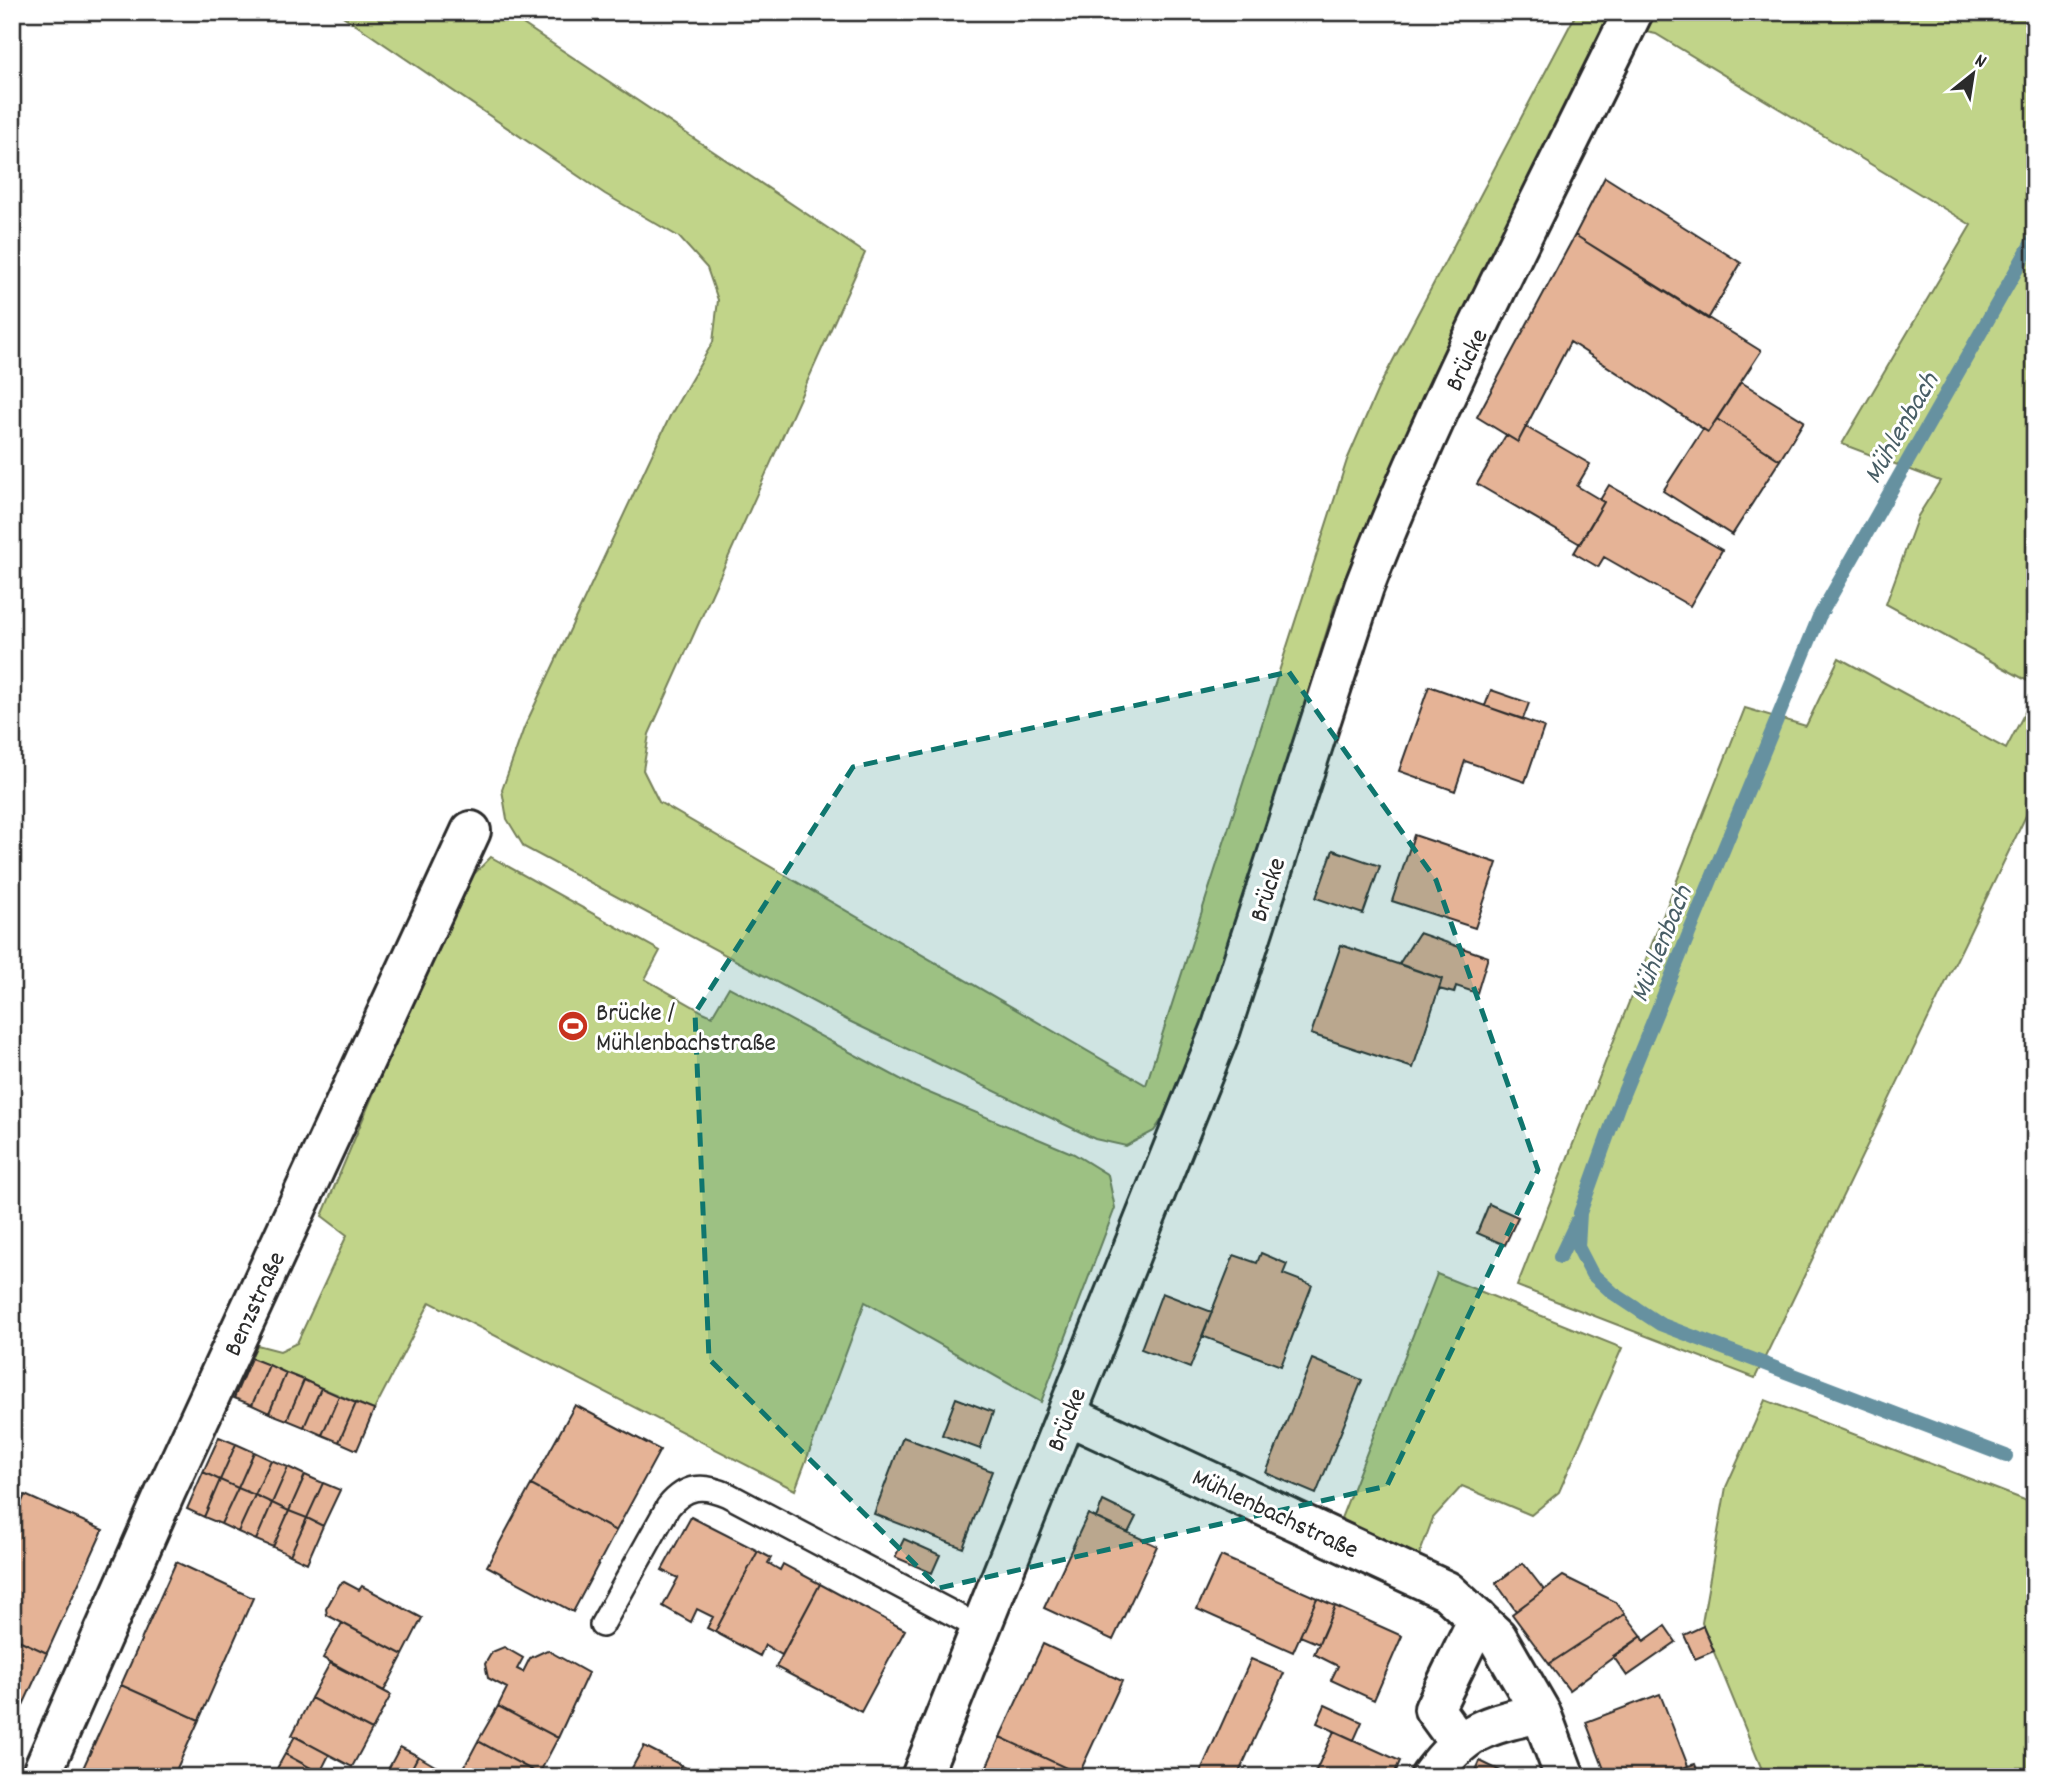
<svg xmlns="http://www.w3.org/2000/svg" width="2047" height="1789" viewBox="0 0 2047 1789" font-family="Dekko,sans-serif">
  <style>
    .green { fill: #c1d489; stroke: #76805a; stroke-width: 2 }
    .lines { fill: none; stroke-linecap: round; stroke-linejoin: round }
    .stream { stroke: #6691a0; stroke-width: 14 }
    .building { fill: #e5b396; stroke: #2b2b2b; stroke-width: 2 }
    .lane-casing { stroke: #2b2b2b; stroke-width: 28 }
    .street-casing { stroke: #2b2b2b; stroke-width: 44 }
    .lane { stroke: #fff; stroke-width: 23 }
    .street { stroke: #fff; stroke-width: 38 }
    .marked { fill: #0f766e; fill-opacity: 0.2; stroke: #0f766e; stroke-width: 5; stroke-dasharray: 14 9; stroke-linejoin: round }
    .labels { text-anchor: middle; stroke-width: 6; stroke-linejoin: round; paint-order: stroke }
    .street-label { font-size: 26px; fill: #2b2b2b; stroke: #fff }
    .poi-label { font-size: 26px; fill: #2b2b2b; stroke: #fff; text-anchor: start }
    .water-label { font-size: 28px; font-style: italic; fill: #485e66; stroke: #fff }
  </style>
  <rect width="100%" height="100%" fill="#fff"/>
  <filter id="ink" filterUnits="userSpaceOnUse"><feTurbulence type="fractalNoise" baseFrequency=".0143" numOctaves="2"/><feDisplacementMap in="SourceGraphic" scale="14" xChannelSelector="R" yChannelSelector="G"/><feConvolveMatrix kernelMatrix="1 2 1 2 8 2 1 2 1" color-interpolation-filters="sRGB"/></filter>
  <g filter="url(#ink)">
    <path class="green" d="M337 12H505L865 253 649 734 643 770 659 802 1146 1085 1347 460 1378 389 1577 12H1612L1383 488 1337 598 1208 1016 1179 1093 1154 1131 1126 1146 1095 1139 849 1021 524 847 507 819 502 790 524 728 670 416 713 342 718 300 707 268 679 237 605 194Z
      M1655 12H2035V685L1886 604 1918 516 1940 481 1842 444 1971 225 1656 34 1646 32Z
      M1839 658 2006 749 2035 693V797L1755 1378 1517 1286 1745 708 1806 726Z
      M491 857 660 951 645 979 703 1012 712 1016 729 987 915 1087 1074 1154 1108 1175 1115 1208 1041 1402 865 1302 795 1490 430 1302 374 1410 251 1358 257 1345 280 1351 297 1343 347 1235 322 1216 453 905 469 879Z
      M1437 1274 1622 1348 1559 1492 1531 1515 1462 1486 1433 1518 1413 1572 1340 1521Z
      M1765 1400 2035 1504V1777H1765L1702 1623 1726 1487Z"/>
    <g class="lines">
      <path class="stream" d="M1560 1257 1577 1221
        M2006 1456 1660 1324 1613 1293 1592 1274 1578 1247 1580 1213 1619 1104 1819 617 2035 237"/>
    </g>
    <path class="building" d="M1605 177 1741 263 1708 319 1575 235Z
      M1575 235 1761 351 1708 432 1570 342 1518 442 1477 417Z
      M1741 382 1804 421 1780 460 1717 419Z
      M1717 419 1780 460 1732 535 1663 491 1703 429 1708 432Z
      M1526 427 1590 464 1577 486 1604 502 1580 544 1477 484 1506 435 1518 442Z
      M1609 485 1722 550 1690 606 1604 557 1598 567 1574 553 1604 502 1600 500Z
      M1429 686 1544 727 1525 782 1465 761 1455 791 1399 771Z
      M1491 690 1529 703 1523 719 1485 706Z
      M1414 835 1497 863 1475 928 1392 901Z
      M1333 850 1380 866 1363 914 1316 898Z
      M1419 933 1488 957 1477 993 1456 986 1454 993 1439 989 1442 979 1399 964Z
      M1341 945 1442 979 1413 1068 1311 1034Z
      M1489 1204 1518 1217 1505 1245 1477 1233Z
      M1261 1253 1287 1264 1283 1274 1312 1285 1281 1366 1202 1336 1234 1255 1257 1263Z
      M1162 1293 1212 1312 1190 1368 1141 1349Z
      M251 1358 269 1365 252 1405 234 1398Z
      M1312 1359 1362 1380 1316 1494 1266 1473Z
      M269 1365 286 1373 269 1413 252 1405Z
      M286 1373 304 1380 287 1420 269 1413Z
      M304 1380 321 1388 304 1427 287 1420Z
      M321 1388 339 1396 322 1435 304 1427Z
      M339 1396 356 1403 339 1442 322 1435Z
      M956 1398 993 1412 980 1449 942 1435Z
      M356 1403 374 1410 357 1450 339 1442Z
      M575 1405 660 1450 616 1531 531 1485Z
      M219 1437 236 1444 220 1480 203 1472Z
      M903 1437 992 1471 963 1548 874 1514Z
      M236 1444 254 1452 238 1488 220 1480Z
      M254 1452 271 1460 255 1495 238 1488Z
      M271 1460 288 1467 272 1503 255 1495Z
      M288 1467 305 1475 289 1511 272 1503Z
      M203 1472 220 1480 204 1517 187 1509Z
      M305 1475 323 1483 307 1518 289 1511Z
      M220 1480 238 1488 221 1524 204 1517Z
      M323 1483 340 1490 323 1526 307 1518Z
      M531 1485 616 1531 573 1612 487 1566Z
      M238 1488 255 1495 238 1532 221 1524Z
      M25 1495 103 1530 47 1653 12 1637V1523Z
      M255 1495 272 1503 256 1540 238 1532Z
      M1103 1501 1136 1517 1128 1533 1096 1518Z
      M272 1503 289 1511 273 1547 256 1540Z
      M289 1511 307 1518 290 1555 273 1547Z
      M1088 1514 1157 1546 1113 1640 1044 1608Z
      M691 1517 758 1551 715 1632 707 1628 713 1617 697 1609 691 1622 663 1606 678 1578 662 1570Z
      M307 1518 323 1526 307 1563 290 1555Z
      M904 1539 940 1555 932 1573 895 1557Z
      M758 1551 771 1558 768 1563 780 1570 783 1564 820 1584 782 1655 765 1645 760 1656 715 1632Z
      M1221 1556 1317 1598 1293 1652 1197 1609Z
      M176 1562 253 1598 199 1720 121 1685Z
      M1523 1563 1544 1590 1516 1611 1496 1583Z
      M1563 1576 1616 1602 1625 1614 1549 1664 1512 1614Z
      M344 1582 359 1590 362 1586 422 1618 403 1655 327 1615 326 1609 340 1584Z
      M820 1584 905 1630 861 1712 776 1667Z
      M1317 1598 1335 1606 1319 1644 1300 1636Z
      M1335 1606 1402 1636 1374 1700 1331 1680 1338 1666 1314 1654Z
      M1625 1614 1642 1636 1569 1690 1549 1664Z
      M342 1623 403 1655 384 1691 323 1658Z
      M1665 1626 1676 1642 1627 1676 1613 1656 1642 1636 1644 1641Z
      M1703 1626 1714 1651 1695 1659 1684 1635Z
      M12 1637 47 1653 12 1729Z
      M1043 1644 1122 1681 1079 1774 1000 1737Z
      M504 1647 523 1658 517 1669 523 1672 530 1658 547 1650 588 1673 558 1738 498 1706 507 1688 488 1678 485 1664 492 1652Z
      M1251 1659 1284 1673 1237 1777H1198Z
      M330 1663 391 1695 372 1730 311 1698Z
      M121 1685 199 1720 173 1777H79Z
      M1660 1694 1688 1766 1660 1777H1607L1586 1722Z
      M311 1698 372 1730 352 1767 292 1735Z
      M1325 1705 1362 1722 1354 1740 1317 1723Z
      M498 1706 558 1738 539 1774 478 1741Z
      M1334 1731 1400 1761 1393 1777H1313Z
      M295 1736 329 1755 320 1773 285 1754Z
      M1000 1737 1079 1774 1078 1777H982Z
      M478 1741 539 1774 537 1777H459Z
      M644 1746 681 1765 674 1777H627Z
      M400 1747 418 1756 407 1777H384Z
      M285 1754 320 1773 317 1777H285L275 1772Z
      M418 1756 435 1766 429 1777H407Z
      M1480 1761 1513 1777H1473Z
      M1695 1764 1700 1777H1660L1688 1766Z
      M681 1765 702 1777H674Z
      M435 1766 453 1775 452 1777H429Z"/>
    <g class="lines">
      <g class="lane-casing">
        <path id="lane" d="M602 1625 668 1507C686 1485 703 1484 728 1495L982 1629"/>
      </g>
      <g class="street-casing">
        <path id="street" d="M1067 1415 1447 1591 1497 1637 1541 1713 1565 1777
          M1458 1742 1434 1709 1478 1619
          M40 1777 166 1491 471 831
          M921 1777 1221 1029 1364 587C1440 391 1541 201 1633 12
          M1430 1777C1465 1730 1485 1725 1541 1713"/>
      </g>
      <use href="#lane" class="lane"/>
      <use href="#street" class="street"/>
    </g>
  </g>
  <path class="marked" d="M1289 672 1436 880 1538 1170 1387 1486 939 1588 709 1359 695 1013 853 767Z"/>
  <defs>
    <g id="stadium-disc" transform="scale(1.575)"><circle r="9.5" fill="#c8321e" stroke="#fff"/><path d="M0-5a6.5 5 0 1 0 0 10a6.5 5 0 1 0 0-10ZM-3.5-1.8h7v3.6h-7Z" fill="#fff"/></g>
  </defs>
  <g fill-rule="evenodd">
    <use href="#stadium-disc" x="573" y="1026"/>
  </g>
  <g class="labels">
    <g class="street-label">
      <text transform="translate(1465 359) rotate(-64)" y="9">Brücke</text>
      <text transform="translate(1266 889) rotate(-72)" y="9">Brücke</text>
      <text transform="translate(253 1303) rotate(-65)" y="9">Benzstraße</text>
      <text transform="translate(1065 1419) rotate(-68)" y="9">Brücke</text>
      <text transform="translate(1276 1512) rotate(25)" y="9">Mühlenbachstraße</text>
    </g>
    <g class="poi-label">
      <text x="596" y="1020">Brücke /<tspan x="596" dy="30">Mühlenbachstraße</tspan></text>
    </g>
    <g class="water-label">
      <text transform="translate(1899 427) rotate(-60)" y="10">Mühlenbach</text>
      <text transform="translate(1659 943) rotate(-68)" y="10">Mühlenbach</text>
    </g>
  </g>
  <rect width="2047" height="1789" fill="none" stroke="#fff" stroke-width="42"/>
  <rect x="21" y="21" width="2005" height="1747" fill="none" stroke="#2b2b2b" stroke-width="2.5" filter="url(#ink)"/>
  <g transform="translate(1973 74) rotate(30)" stroke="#ffffff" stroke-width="5" paint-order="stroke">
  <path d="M0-5L12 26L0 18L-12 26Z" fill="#2b2b2b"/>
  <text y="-10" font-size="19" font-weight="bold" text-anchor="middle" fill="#2b2b2b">N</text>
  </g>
</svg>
